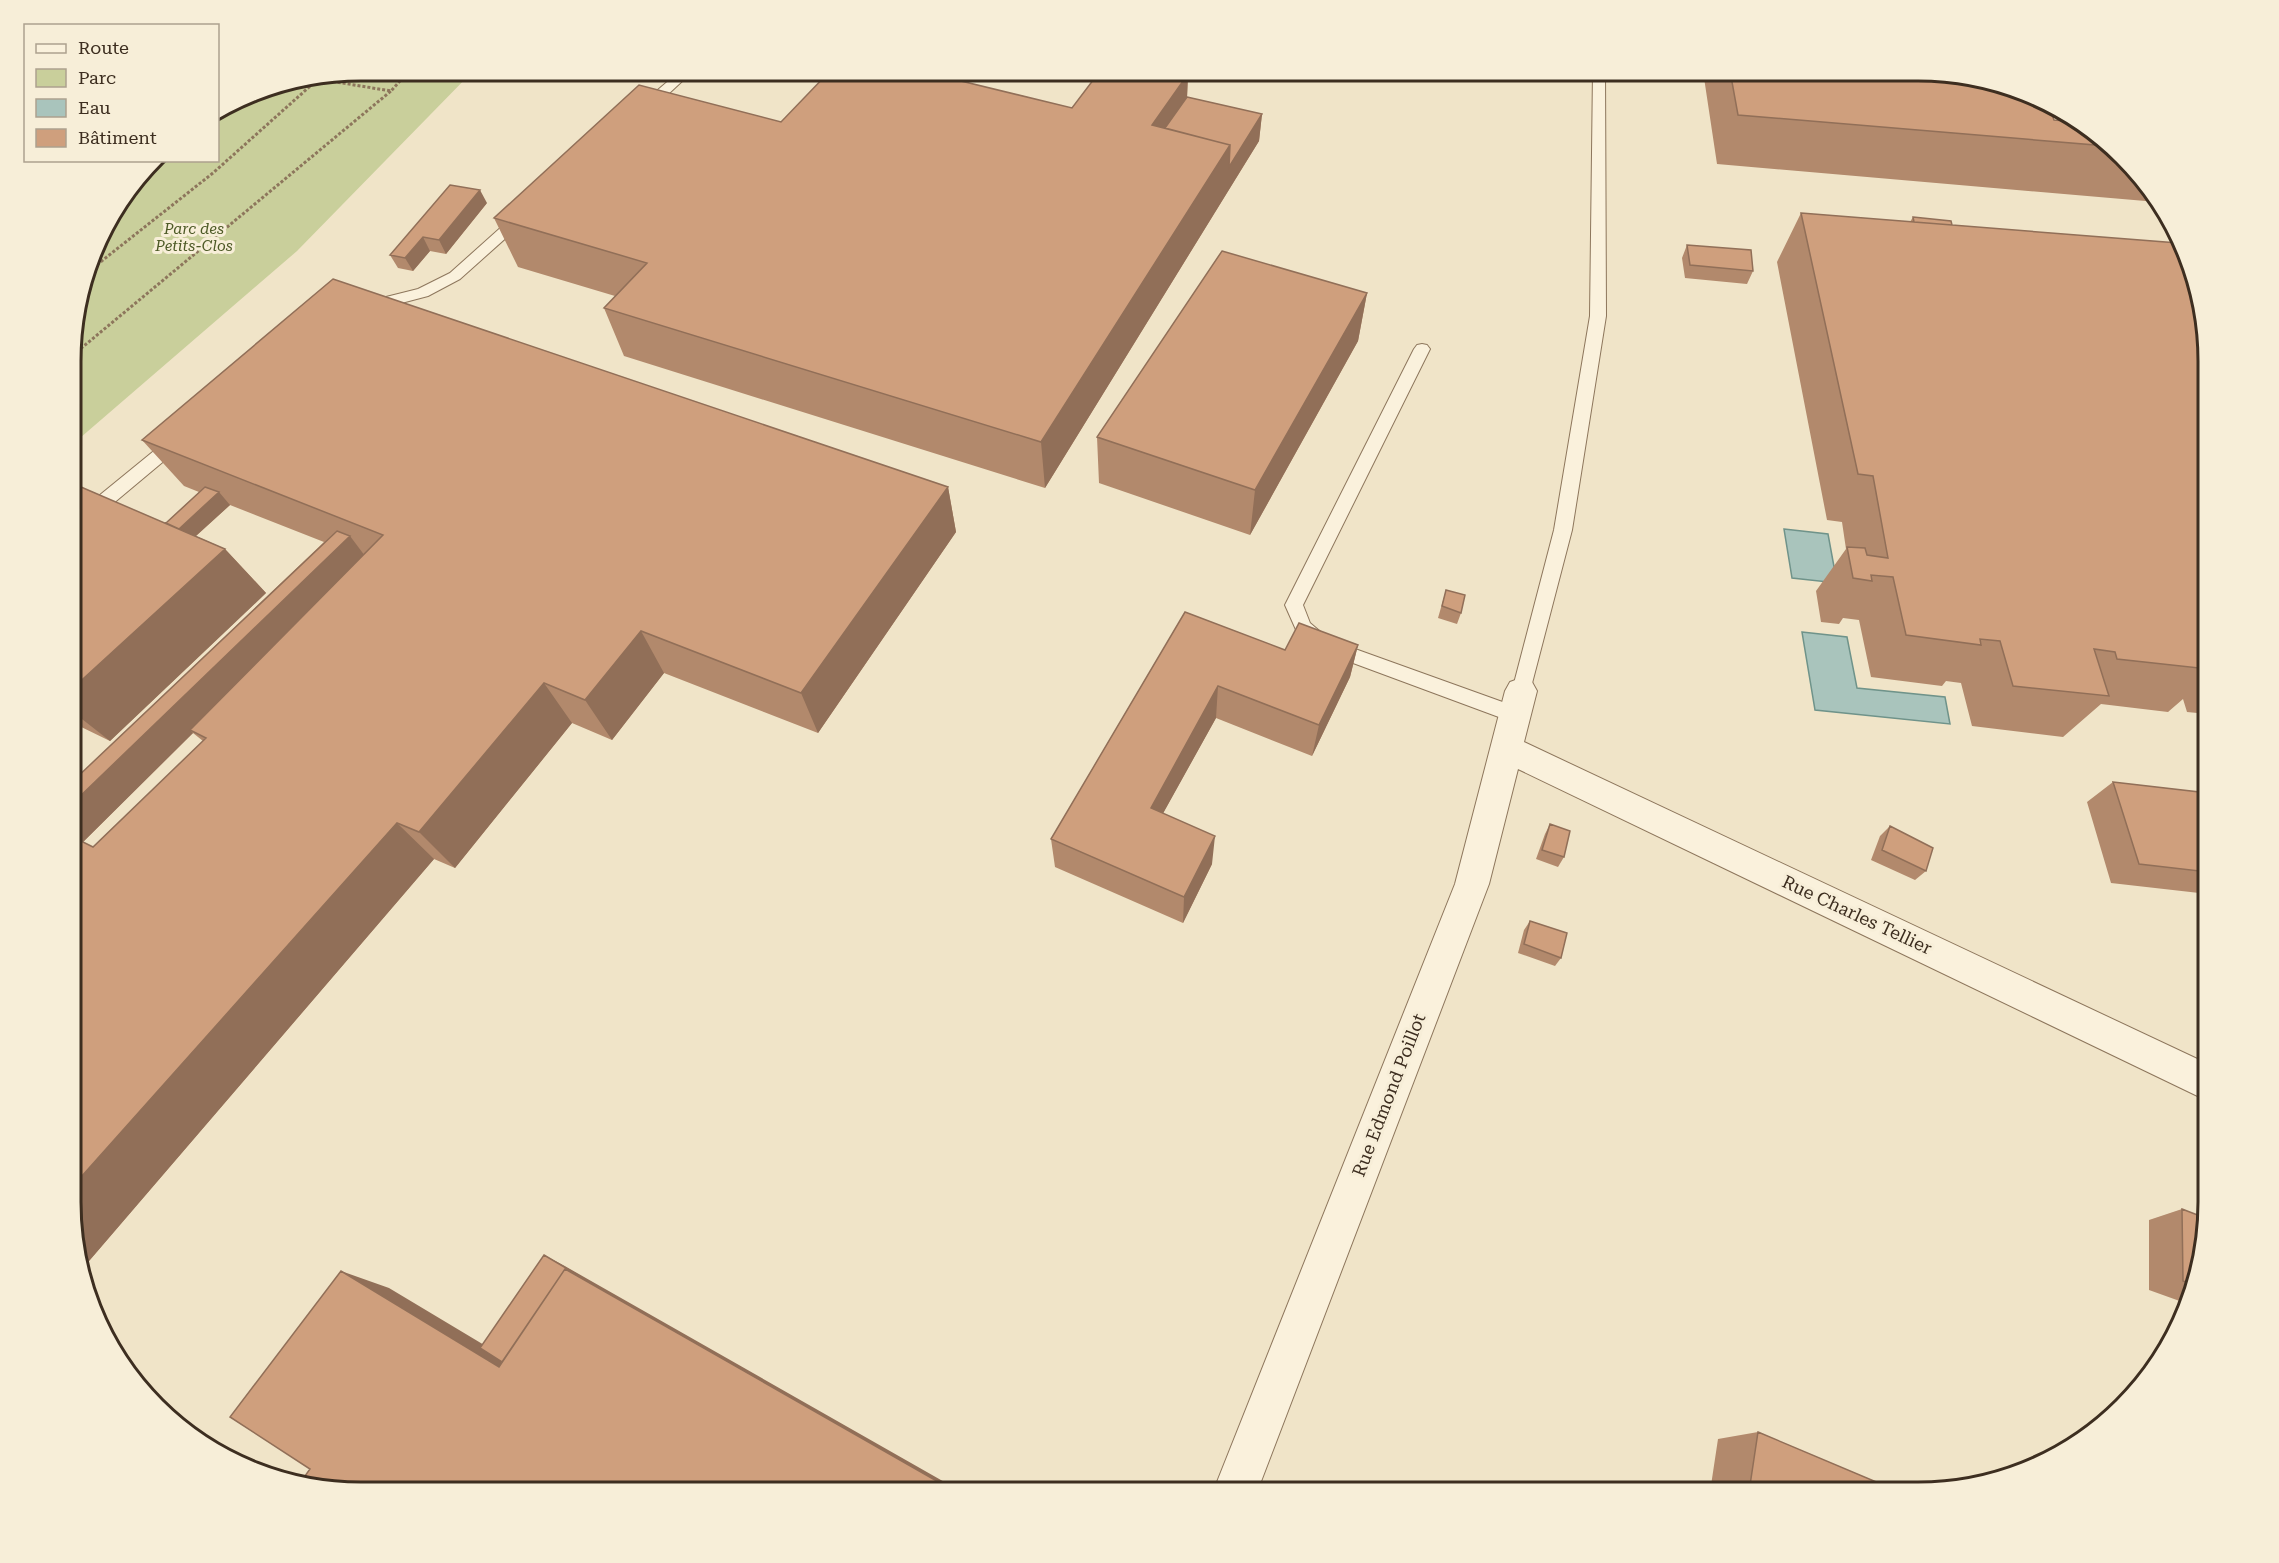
<svg xmlns="http://www.w3.org/2000/svg" width="2279" height="1563" viewBox="0 0 2279 1563" font-family="'Roboto Serif',serif">
  <style>
    .green { fill: #c9cf9b }
    .water { fill: #a9c4bc; stroke: #6f938a; stroke-width: 1.5 }
    .lines { fill: none; stroke-linecap: round; stroke-linejoin: round }
    .lane-casing { stroke: #8d765c; stroke-width: 2 }
    .street-casing { stroke: #8d765c; stroke-width: 2 }
    .path { stroke: #8d765c; stroke-width: 3; stroke-dasharray: 3 2; stroke-linecap: butt }
    .lane { fill: #faf1dc; fill-rule: evenodd }
    .street { fill: #faf1dc; fill-rule: evenodd }
    .wall { fill: #b2896c; fill-rule: evenodd }
    .shaded-wall { fill: #916f58 }
    .building { fill: #cf9f7d; stroke: #916f58; stroke-width: 1.5 }
    .labels { text-anchor: middle; stroke-width: 6; stroke-linejoin: round; paint-order: stroke }
    .far-park-label { font-size: 15px; font-style: italic; fill: #4d5a26; stroke: #f7eed8 }
    .street-label { font-size: 18px; fill: #3d2e20; stroke: #f7eed8 }
    .rim { fill: none; stroke: #3d2e20; stroke-width: 3 }
  </style>
  <rect width="100%" height="100%" fill="#f0e4c8"/>
  <path class="green" d="M361 71H473L297 251 73 444V324L101 232 156 161 218 160V113L250 93Z"/>
  <path class="water" d="M1784 529 1828 534 1837 583 1792 578Z
    M1802 632 1847 637 1857 688 1945 697 1950 724 1815 710Z"/>
  <g class="lines">
    <g class="lane-casing">
      <path id="lane" d="M680 71H693L649 112H639L637 109 639 106Z
        M1593 71H1605L1606 316 1572 530 1530 691 1528 696 1521 699 1514 696 1512 691 1554 530 1590 316Z
        M521 213 526 214 528 217 526 220 460 279 428 296 371 311 363 306 366 302 418 289 450 273 516 214Z
        M1422 344 1427 345 1430 349 1303 605 1310 623 1330 640 1522 709 1524 715 1522 721 1515 723 1318 650 1297 632 1285 605 1414 349 1417 345Z
        M177 435 183 437 185 441 183 445 79 532 73 533V517L171 437Z"/>
    </g>
    <g class="street-casing">
      <path id="street" d="M1521 678 1532 682 1537 691 1524 742 2208 1064V1101L1518 769 1489 884 1257 1492H1213L1455 884 1505 691 1510 682Z"/>
    </g>
    <path class="path" d="M318 79 391 91 409 71
      M218 115 233 103
      M149 170 160 160
      M89 271 213 173 317 80
      M73 355 391 91"/>
    <use href="#lane" class="lane"/>
    <use href="#street" class="street"/>
  </g>
  <path class="wall" d="M1703 71H1936L2054 120 2094 130 2157 202 1717 164Z
    M1188 74 1187 97 1262 114 1259 141 1045 488 624 356 604 308 615 296 518 267 494 218 781 122 1072 108Z
    M487 203 446 254 430 251 413 271 398 268 390 255Z
    M1801 213 1910 222 1913 217 1952 225 2208 343V714L2187 712 2183 699 2168 712 2101 704 2063 737 1972 726 1961 683 1946 681 1942 686 1871 677 1859 620 1843 618 1839 624 1821 622 1816 591 1846 549 1842 522 1827 520 1777 262Z
    M1687 245 1753 271 1747 284 1685 278 1682 258Z
    M1367 293 1358 341 1250 535 1099 483 1097 437Z
    M142 440 948 487 956 532 818 733 664 673 612 740 572 723 455 868 434 859 83 1268 73 1239V781L324 542 230 505 196 536 225 549 266 593 110 741 73 723V494L166 523 199 492 184 486ZM193 733 203 741 93 847 83 842Z
    M1446 590 1461 613 1457 624 1438 618Z
    M1185 612 1285 650 1358 645 1350 677 1312 756 1216 718 1163 813 1212 864 1183 923 1055 867 1051 839Z
    M2113 782 2208 793V894L2111 883 2087 802Z
    M1550 824 1564 857 1558 867 1536 859 1545 834Z
    M1890 826 1926 871 1915 880 1871 860 1880 836Z
    M1530 921 1561 958 1555 966 1518 953 1524 930Z
    M2182 1209 2208 1220 2193 1296 2188 1304 2149 1290V1220Z
    M1758 1432 1900 1492H1710L1718 1439Z"/>
  <path class="shaded-wall" d="M1188 74 1186 123 1152 148V125Z
    M1262 114 1259 141 1045 488 1041 442 1230 145Z
    M480 190 487 203 446 254 439 240Z
    M423 237 430 251 413 271 405 258Z
    M1367 293 1358 341 1250 535 1255 490Z
    M948 487 956 532 818 733 801 693Z
    M219 492 230 505 176 554 165 542Z
    M350 536 368 560 190 730 193 733 78 847 73 844V803Z
    M225 549 266 593 110 741 73 712V688Z
    M641 631 664 673 612 740 585 700Z
    M1358 645 1350 677 1312 756 1319 725Z
    M544 683 572 723 455 868 419 832Z
    M1218 686 1216 718 1150 837 1151 808Z
    M397 823 434 859 83 1268 73 1239V1186Z
    M1215 836 1212 864 1183 923 1184 897Z
    M544 1255 563 1265 962 1492H956L499 1367 341 1271 389 1288 521 1367 565 1269Z"/>
  <path class="building" d="M830 71H920L1072 108 1100 71H1174L1188 74 1152 125 1230 145 1041 442 604 308 647 263 494 218 639 85 781 122Z
    M1730 71H1936L2012 86 2049 106 2054 120 2079 122 2094 130 2108 146 1738 115Z
    M1187 97 1262 114 1229 167 1230 145 1165 128Z
    M450 185 480 190 439 240 423 237 405 258 390 255Z
    M1801 213 2178 243 2208 343V623L2202 622 2208 640V669L2117 659 2115 652 2094 649 2109 696 2013 686 2000 641 1980 639 1981 645 1906 635 1893 577 1871 575 1872 581 1853 578 1847 547 1865 548 1867 555 1888 558 1873 476 1858 474Z
    M1913 217 1951 221 1952 225 1914 222Z
    M1687 245 1751 250 1753 271 1690 265Z
    M1222 251 1367 293 1255 490 1097 437Z
    M333 279 948 487 801 693 641 631 585 700 544 683 419 832 397 823 73 1186V837L93 847 206 738 190 730 383 535 142 440Z
    M81 487 225 549 73 688V494Z
    M205 487 219 492 179 529 166 523Z
    M337 531 350 536 73 803V781Z
    M1446 590 1465 595 1461 613 1442 606Z
    M1185 612 1285 650 1299 623 1358 645 1319 725 1218 686 1151 808 1215 836 1184 897 1051 839Z
    M2113 782 2208 793V872L2139 864Z
    M1550 824 1570 831 1564 857 1542 850Z
    M1890 826 1933 848 1926 871 1882 850Z
    M1530 921 1567 933 1561 958 1524 944Z
    M2182 1209 2208 1219 2195 1285 2183 1281Z
    M544 1255 581 1277 565 1269 502 1362 480 1348Z
    M565 1269 956 1492H343L300 1483 310 1469 230 1417 341 1271 499 1367Z
    M1758 1432 1900 1492H1749Z"/>
  <g class="labels">
    <g class="far-park-label">
      <text x="194" y="234">Parc des<tspan x="194" dy="17">Petits-Clos</tspan></text>
    </g>
    <g class="street-label">
      <text transform="translate(1857 915) rotate(25)" y="6">Rue Charles Tellier</text>
      <text transform="translate(1389 1095) rotate(-69)" y="6">Rue Edmond Poillot</text>
    </g>
  </g>
  <path d="M0 0H2279V1563H0ZM361 81H1918A280 280 0 0 1 2198 361V1202A280 280 0 0 1 1918 1482H361A280 280 0 0 1 81 1202V361A280 280 0 0 1 361 81Z" fill="#f7eed8" fill-rule="evenodd"/>
  <path class="rim" d="M361 81H1918A280 280 0 0 1 2198 361V1202A280 280 0 0 1 1918 1482H361A280 280 0 0 1 81 1202V361A280 280 0 0 1 361 81Z"/>
  <rect x="24" y="24" width="195" height="138" fill="#f7eed8" stroke="#ada18e" stroke-width="1.5"/>
  <rect x="36" y="44" width="30" height="9" fill="#faf1dc" stroke="#ada18e" stroke-width="1.5"/>
  <text x="78" y="54" font-size="18" fill="#3d2e20">Route</text>
  <rect x="36" y="69" width="30" height="18" fill="#c9cf9b" stroke="#ada18e" stroke-width="1.5"/>
  <text x="78" y="84" font-size="18" fill="#3d2e20">Parc</text>
  <rect x="36" y="99" width="30" height="18" fill="#a9c4bc" stroke="#ada18e" stroke-width="1.5"/>
  <text x="78" y="114" font-size="18" fill="#3d2e20">Eau</text>
  <rect x="36" y="129" width="30" height="18" fill="#cf9f7d" stroke="#ada18e" stroke-width="1.5"/>
  <text x="78" y="144" font-size="18" fill="#3d2e20">Bâtiment</text>
</svg>
